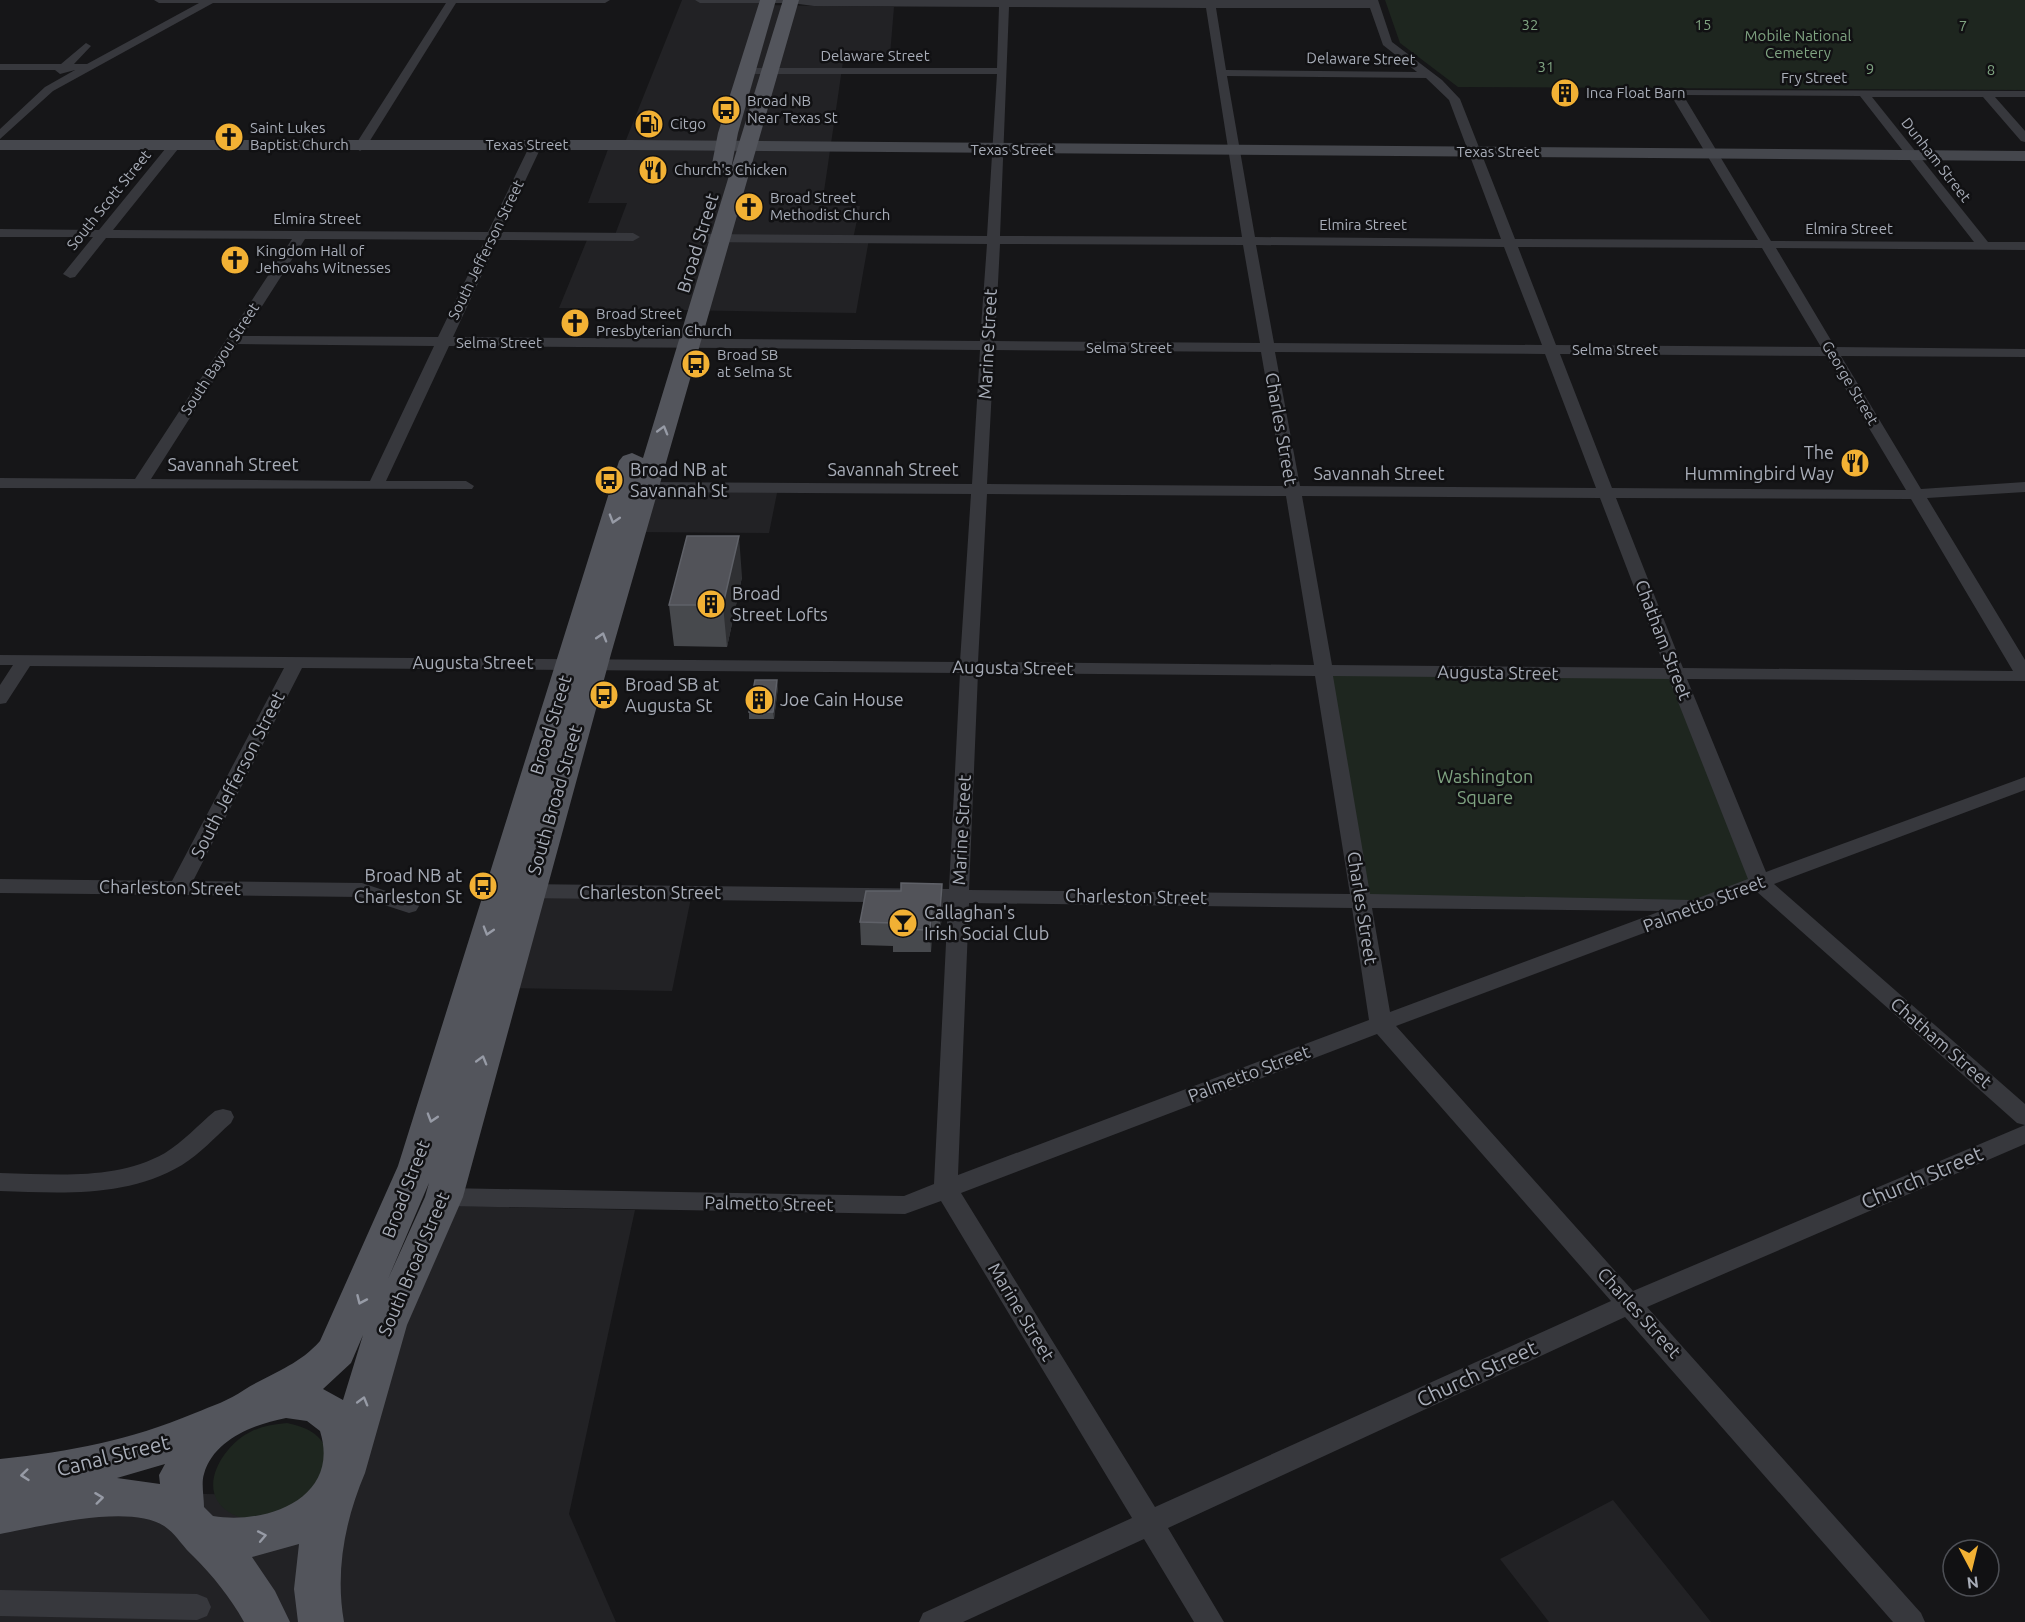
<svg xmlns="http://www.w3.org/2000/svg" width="2025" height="1622" viewBox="0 0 2025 1622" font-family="Ubuntu,sans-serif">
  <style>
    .built { fill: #222225 }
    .green { fill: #1e261f }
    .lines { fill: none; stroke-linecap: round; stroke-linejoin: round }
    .street { fill: #37383d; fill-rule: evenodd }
    .secondary { fill: #45474d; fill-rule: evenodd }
    .primary { fill: #53555c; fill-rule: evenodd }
    .wall { fill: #47494d }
    .shaded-wall { fill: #2f3033 }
    .building { fill: #525359; stroke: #5f6168; stroke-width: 1.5 }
    .oneway { stroke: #979ba6 }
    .labels { text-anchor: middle; stroke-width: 5; stroke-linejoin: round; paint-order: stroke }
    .far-park-label { font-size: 15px; fill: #7fa381; stroke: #111113 }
    .far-street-label { font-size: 15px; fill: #a8adb8; stroke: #111113 }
    .far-poi-label { font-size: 15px; fill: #a8adb8; stroke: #111113; text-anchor: start }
    .street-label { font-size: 18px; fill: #a8adb8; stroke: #111113 }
    .poi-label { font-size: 18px; fill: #a8adb8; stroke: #111113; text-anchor: start }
    .park-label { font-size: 18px; fill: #7fa381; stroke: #111113 }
    .near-street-label { font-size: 21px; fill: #a8adb8; stroke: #111113 }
  </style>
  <rect width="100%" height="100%" fill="#161618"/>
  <path class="built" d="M682 0H761L760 5 894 7 890 55H844L822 205 860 206 853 239H869L856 313 559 308 587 240H613L627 203H588L611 141 626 140Z
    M647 487 778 488 769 533 634 532Z
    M529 891 692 893 672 991 503 988Z
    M450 1206 635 1210 569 1514 616 1622H0V1491L347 1496 375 1405Z
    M1613 1500 1711 1622H1549L1500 1559Z"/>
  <path class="green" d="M1385 0H2025V90L1458 87 1400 43Z
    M1324 671 1676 674 1760 883 1700 906 1361 900Z
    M287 1423C380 1441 288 1542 232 1514 193 1493 222 1445 252 1431 263 1426 275 1424 287 1423Z"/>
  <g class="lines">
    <path class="street" d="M154 0H610L605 3H456L366 147 360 151 354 147 446 3H213L53 91 0 139V129L45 87 75 70 60 74 55 70H0V64H61L86 43 91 46 74 64H87L199 3H159Z
      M695 0H1378L1392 42 1442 80 1460 99 1515 239 1758 240 1669 92 1671 90 2025 91V97H1995L2025 131V142L2021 141 1983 97H1872L1988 242H2025V250L1776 248 1835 347 2025 349V357L1841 356 1921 489 2025 482V492L1927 498 2025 660V681L1687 679 1766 872 2025 777V790L1774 884 2025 1104V1144L1647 1307 1921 1613 1925 1622H1893L1625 1317 1168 1528 1224 1622H1194L1144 1539 963 1622H919L923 1613 1132 1518 941 1201 905 1214 444 1206 436 1203 432 1197 436 1191 444 1188 904 1196 934 1184 948 903 521 898 514 896 511 891 514 886 521 884 949 889 960 673 302 668 193 881 362 883 416 901 419 906 416 911 409 913 360 897 0 893V879L172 881 284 668 30 666 6 703 0 704V685L13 665H0V655L960 662 971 494 633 492 625 487 633 482 972 484 980 350 449 346 386 481H466L474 486 472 489 0 488V478L135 479 292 239 106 238 75 277 70 278 63 274 93 237H0V229L99 230 170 143 174 142 180 146 178 149 113 230 488 232 530 145 536 141 542 145 501 232 633 233 640 237 633 241 498 240 453 337 980 341 987 244 700 242 693 238 700 234 987 236 997 74H746L740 71 746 68H997L999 7 814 6 791 3H700ZM1009 7 1206 8 1242 237 1000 236ZM1216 8H1370L1383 45 1417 72 1226 70ZM1227 76 1426 78 1449 100 1501 239 1255 237ZM1683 95 1860 96 1974 242 1771 241ZM305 239 485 240 438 337 243 336ZM1000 244 1243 245 1260 343 995 341ZM1256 245 1504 247 1542 345 1274 343ZM1518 247 1762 248 1821 347 1556 345ZM237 344 434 346 370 481 151 479ZM994 350 1261 352 1284 486 987 484ZM1275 352 1545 354 1596 488 1300 486ZM1560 354 1826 356 1906 490 1612 488ZM987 494 1286 496 1314 665 978 662ZM1302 496 1600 498 1665 668 1332 665ZM1616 498 1911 499 2013 671 1683 668ZM978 673 1315 676 1350 894 969 890ZM1333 676 1669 679 1748 879 1693 900 1370 894ZM1756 891 2017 1123 2025 1125 1633 1291 1396 1026ZM969 903 1352 908 1369 1020 958 1175ZM1372 908 1661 911 1390 1012ZM1377 1034 1611 1301 1155 1507 961 1193Z
      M223 1109 231 1111 234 1117 231 1123C215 1137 200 1154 182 1165 127 1198 61 1193 0 1191V1173C55 1174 115 1181 165 1153 183 1142 198 1125 215 1111Z
      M0 1590 197 1594 207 1598 211 1607 207 1616 197 1620 0 1616Z"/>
    <path class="secondary" d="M0 140H632L2025 151V161L632 150H0Z"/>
    <path class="primary" d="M760 0H776L738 133 731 169 783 0H799L611 654 463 1197 407 1325 365 1473C345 1520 335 1571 344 1622H298L294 1589 299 1544 252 1557 275 1591 290 1622H244C230 1597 213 1576 193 1556 184 1548 177 1536 168 1529 136 1501 39 1527 0 1534V1459C73 1451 127 1441 195 1413 212 1406 230 1400 244 1390 271 1373 298 1366 320 1341L398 1166 619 461 623 456 632 453 643 458 731 169 728 173H714L711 169 718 133ZM429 1183 425 1197 388 1279ZM363 1335 343 1400 323 1389 351 1363ZM286 1418 307 1421 320 1431C341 1498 267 1525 213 1516L204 1507C204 1497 201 1483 204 1474 214 1439 255 1424 286 1418ZM165 1464 159 1475 160 1484 117 1478Z"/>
  </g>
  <path class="wall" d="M742 577 727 647 674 646 669 605Z
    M778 687 774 719H749V712Z
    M942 884 943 906 940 933H932L931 952H893V946L861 945 860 922 901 891Z"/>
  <path class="shaded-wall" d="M739 536 742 577 727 647 723 605Z
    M777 680 778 687 774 719 773 712Z
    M942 884 943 906 940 933V911Z
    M932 910V933L931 952 930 930Z"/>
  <path class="building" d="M687 536H739L723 605H669Z
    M755 680H777L773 712H749Z
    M901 883 942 884 940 911 932 910 930 930 892 929 893 923 860 922 866 891H901Z"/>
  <defs><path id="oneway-chevron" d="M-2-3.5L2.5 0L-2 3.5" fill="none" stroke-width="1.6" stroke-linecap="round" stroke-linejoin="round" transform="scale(1.5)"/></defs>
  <g class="oneway">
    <use href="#oneway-chevron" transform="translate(663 430) rotate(-74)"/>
    <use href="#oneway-chevron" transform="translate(614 519) rotate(107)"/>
    <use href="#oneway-chevron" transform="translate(602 637) rotate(-73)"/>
    <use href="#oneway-chevron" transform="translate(488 931) rotate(107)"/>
    <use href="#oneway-chevron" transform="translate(482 1060) rotate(-74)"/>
    <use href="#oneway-chevron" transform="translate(432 1118) rotate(107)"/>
    <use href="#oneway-chevron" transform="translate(361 1300) rotate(114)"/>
    <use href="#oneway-chevron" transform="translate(363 1401) rotate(-74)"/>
    <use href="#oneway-chevron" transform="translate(25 1475) rotate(174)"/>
    <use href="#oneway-chevron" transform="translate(99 1498) rotate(-7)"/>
    <use href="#oneway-chevron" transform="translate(262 1536) rotate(-11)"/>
  </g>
  <defs>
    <g id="building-disc" transform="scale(1.5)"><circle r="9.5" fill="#f2b134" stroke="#111113"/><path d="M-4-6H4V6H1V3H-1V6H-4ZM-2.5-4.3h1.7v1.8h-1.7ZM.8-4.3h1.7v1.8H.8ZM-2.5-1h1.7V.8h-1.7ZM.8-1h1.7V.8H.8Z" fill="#111"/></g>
    <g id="bus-disc" transform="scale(1.5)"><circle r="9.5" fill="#f2b134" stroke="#111113"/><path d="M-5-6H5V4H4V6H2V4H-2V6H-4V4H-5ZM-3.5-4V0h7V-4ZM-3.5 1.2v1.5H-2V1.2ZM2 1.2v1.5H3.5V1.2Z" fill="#111"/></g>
    <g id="fuel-disc" transform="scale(1.5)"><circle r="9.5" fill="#f2b134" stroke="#111113"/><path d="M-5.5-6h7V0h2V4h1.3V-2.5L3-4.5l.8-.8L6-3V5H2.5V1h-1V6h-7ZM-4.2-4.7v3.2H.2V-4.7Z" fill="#111"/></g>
    <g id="church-disc" transform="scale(1.5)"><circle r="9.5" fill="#f2b134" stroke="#111113"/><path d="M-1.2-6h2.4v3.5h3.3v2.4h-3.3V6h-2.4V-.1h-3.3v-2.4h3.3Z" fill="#111"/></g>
    <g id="restaurant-disc" transform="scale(1.5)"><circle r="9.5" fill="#f2b134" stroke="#111113"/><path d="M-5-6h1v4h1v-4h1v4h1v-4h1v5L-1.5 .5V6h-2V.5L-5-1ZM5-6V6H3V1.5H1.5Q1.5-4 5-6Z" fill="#111"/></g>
    <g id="bar-disc" transform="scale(1.5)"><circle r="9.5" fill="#f2b134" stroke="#111113"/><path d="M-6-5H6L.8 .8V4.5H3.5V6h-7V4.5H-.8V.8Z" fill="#111"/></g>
  </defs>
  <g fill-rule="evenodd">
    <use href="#building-disc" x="1565" y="93"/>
    <use href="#bus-disc" x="726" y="110"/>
    <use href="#fuel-disc" x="649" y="124"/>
    <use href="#church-disc" x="229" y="137"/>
    <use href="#restaurant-disc" x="653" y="170"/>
    <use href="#church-disc" x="749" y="207"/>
    <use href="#church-disc" x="235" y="260"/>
    <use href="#church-disc" x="575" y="323"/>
    <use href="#bus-disc" x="696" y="364"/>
    <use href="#restaurant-disc" x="1855" y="463"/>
    <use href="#bus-disc" x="609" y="480"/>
    <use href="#building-disc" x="711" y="604"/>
    <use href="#bus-disc" x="604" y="695"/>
    <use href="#building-disc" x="759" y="700"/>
    <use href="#bus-disc" x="483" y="886"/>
    <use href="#bar-disc" x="903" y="923"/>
  </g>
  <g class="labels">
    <g class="far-park-label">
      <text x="1530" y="30">32</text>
      <text x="1703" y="30">15</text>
      <text x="1963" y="31">7</text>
      <text x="1798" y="41">Mobile National<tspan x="1798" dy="17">Cemetery</tspan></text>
      <text x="1546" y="72">31</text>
      <text x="1870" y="74">9</text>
      <text x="1991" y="75">8</text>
    </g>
    <g class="far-street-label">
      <text x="875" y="61">Delaware Street</text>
      <text transform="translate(1361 59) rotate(1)" y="5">Delaware Street</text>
      <text x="1814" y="83">Fry Street</text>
      <text x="527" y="150">Texas Street</text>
      <text x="1012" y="155">Texas Street</text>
      <text x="1498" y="157">Texas Street</text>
      <text transform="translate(1936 160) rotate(52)" y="5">Dunham Street</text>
      <text transform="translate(109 200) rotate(-51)" y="5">South Scott Street</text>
      <text x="317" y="224">Elmira Street</text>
      <text x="1363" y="230">Elmira Street</text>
      <text x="1849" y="234">Elmira Street</text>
      <text transform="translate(486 250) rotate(-64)" y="5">South Jefferson Street</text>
      <text x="499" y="348">Selma Street</text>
      <text x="1129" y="353">Selma Street</text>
      <text x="1615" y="355">Selma Street</text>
      <text transform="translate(220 359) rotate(-57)" y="5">South Bayou Street</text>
      <text transform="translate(1850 383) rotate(59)" y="5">George Street</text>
    </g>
    <g class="far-poi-label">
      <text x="1586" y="98">Inca Float Barn</text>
      <text x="747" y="106">Broad NB<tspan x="747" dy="17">Near Texas St</tspan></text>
      <text x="670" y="129">Citgo</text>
      <text x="250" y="133">Saint Lukes<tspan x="250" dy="17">Baptist Church</tspan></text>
      <text x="674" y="175">Church's Chicken</text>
      <text x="770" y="203">Broad Street<tspan x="770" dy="17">Methodist Church</tspan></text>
      <text x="256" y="256">Kingdom Hall of<tspan x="256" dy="17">Jehovahs Witnesses</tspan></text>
      <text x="596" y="319">Broad Street<tspan x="596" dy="17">Presbyterian Church</tspan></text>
      <text x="717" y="360">Broad SB<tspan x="717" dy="17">at Selma St</tspan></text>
    </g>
    <g class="street-label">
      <text transform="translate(698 243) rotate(-73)" y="6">Broad Street</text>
      <text transform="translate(988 344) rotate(-87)" y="6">Marine Street</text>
      <text transform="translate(1281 429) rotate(80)" y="6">Charles Street</text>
      <text x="233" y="471">Savannah Street</text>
      <text x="893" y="476">Savannah Street</text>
      <text x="1379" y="480">Savannah Street</text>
      <text transform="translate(1663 640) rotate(69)" y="6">Chatham Street</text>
      <text x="473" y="669">Augusta Street</text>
      <text transform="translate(1013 668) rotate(1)" y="6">Augusta Street</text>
      <text transform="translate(1498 673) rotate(1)" y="6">Augusta Street</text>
      <text transform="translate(551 725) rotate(-73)" y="6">Broad Street</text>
      <text transform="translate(238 775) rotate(-63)" y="6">South Jefferson Street</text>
      <text transform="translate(555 800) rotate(-74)" y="6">South Broad Street</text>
      <text transform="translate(962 830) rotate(-87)" y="6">Marine Street</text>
      <text transform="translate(170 888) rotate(1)" y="6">Charleston Street</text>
      <text x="650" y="899">Charleston Street</text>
      <text transform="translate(1136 897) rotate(1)" y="6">Charleston Street</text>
      <text transform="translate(1704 904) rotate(-21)" y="6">Palmetto Street</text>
      <text transform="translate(1362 908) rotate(81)" y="6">Charles Street</text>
      <text transform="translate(1941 1043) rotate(41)" y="6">Chatham Street</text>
      <text transform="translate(1249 1074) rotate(-21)" y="6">Palmetto Street</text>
      <text transform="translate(406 1189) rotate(-69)" y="6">Broad Street</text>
      <text transform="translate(769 1204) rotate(1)" y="6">Palmetto Street</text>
      <text transform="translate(414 1264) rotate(-67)" y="6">South Broad Street</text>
      <text transform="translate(1021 1312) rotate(59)" y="6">Marine Street</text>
      <text transform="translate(1639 1313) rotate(48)" y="6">Charles Street</text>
    </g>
    <g class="poi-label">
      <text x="1834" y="459" text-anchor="end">The<tspan x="1834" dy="21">Hummingbird Way</tspan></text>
      <text x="630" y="476">Broad NB at<tspan x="630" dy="21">Savannah St</tspan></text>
      <text x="732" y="600">Broad<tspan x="732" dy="21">Street Lofts</tspan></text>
      <text x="625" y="691">Broad SB at<tspan x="625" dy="21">Augusta St</tspan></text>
      <text x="780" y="706">Joe Cain House</text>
      <text x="462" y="882" text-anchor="end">Broad NB at<tspan x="462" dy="21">Charleston St</tspan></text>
      <text x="924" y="919">Callaghan's<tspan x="924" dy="21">Irish Social Club</tspan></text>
    </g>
    <g class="park-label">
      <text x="1485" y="783">Washington<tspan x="1485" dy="21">Square</tspan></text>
    </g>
    <g class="near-street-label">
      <text transform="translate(1922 1178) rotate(-23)" y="7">Church Street</text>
      <text transform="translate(1477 1374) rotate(-25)" y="7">Church Street</text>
      <text transform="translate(113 1456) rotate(-14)" y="7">Canal Street</text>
    </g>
  </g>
  <g transform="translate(1971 1568) rotate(173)"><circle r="28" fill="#111113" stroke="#4d4f55" stroke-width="1.5"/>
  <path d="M0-4.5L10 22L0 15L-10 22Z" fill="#f2b134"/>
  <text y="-9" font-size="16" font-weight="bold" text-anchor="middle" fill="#a8adb8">N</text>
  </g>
</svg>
